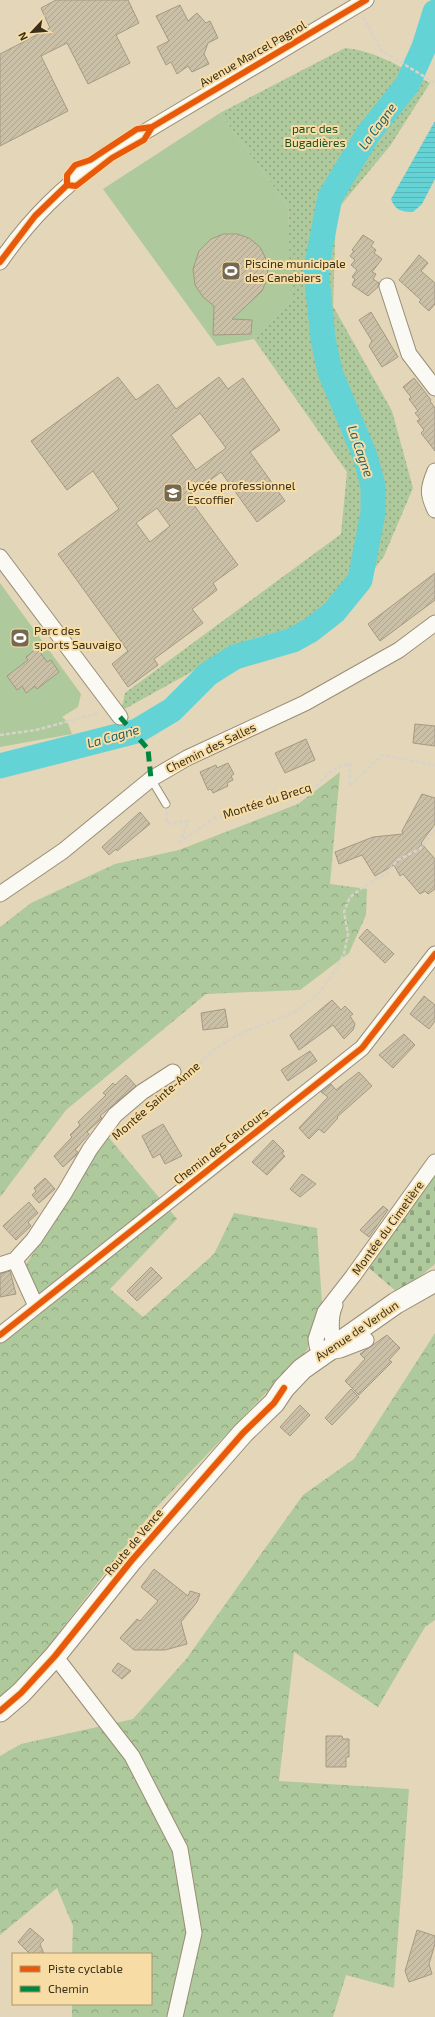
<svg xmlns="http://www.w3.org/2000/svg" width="435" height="2017" viewBox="0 0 435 2017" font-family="'Exo 2',sans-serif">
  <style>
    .grass { fill: #aec99c }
    .forest { fill: url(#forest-crowns) }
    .cemetery { fill: url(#cemetery-stones) }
    .park { fill: url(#park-dots) }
    .water { fill: url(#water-rules) }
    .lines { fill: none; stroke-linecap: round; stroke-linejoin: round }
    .river { stroke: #64d3d6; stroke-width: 25 }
    .building { fill: url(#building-hatch); stroke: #a49982; fill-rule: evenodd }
    .lane-casing { stroke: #998e76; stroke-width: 9 }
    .street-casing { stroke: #998e76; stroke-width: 17 }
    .secondary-casing { stroke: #998e76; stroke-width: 23 }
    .path { stroke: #d7d3c9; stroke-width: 2.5; stroke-dasharray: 4 2; stroke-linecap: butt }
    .lane { stroke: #fbf9f4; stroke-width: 7 }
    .street { stroke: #fbf9f4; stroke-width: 15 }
    .secondary { stroke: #fbf9f4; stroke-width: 21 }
    .quiet { stroke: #00873e; stroke-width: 5; stroke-dasharray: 10 5; stroke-linecap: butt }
    .cycleway-casing { stroke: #f7dda5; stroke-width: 8 }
    .cycleway { stroke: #e8590c; stroke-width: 6 }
    .labels { text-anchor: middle; stroke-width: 4; stroke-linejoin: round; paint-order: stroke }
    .street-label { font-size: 12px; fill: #3a2f19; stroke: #f7dda5 }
    .park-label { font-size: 12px; fill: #1b5123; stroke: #f7dda5 }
    .poi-label { font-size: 12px; fill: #3a2f19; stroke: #f7dda5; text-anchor: start }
    .water-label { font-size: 13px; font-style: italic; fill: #246169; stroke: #f7dda5 }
  </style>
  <defs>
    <pattern id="forest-crowns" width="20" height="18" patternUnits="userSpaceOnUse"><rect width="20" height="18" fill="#aec99c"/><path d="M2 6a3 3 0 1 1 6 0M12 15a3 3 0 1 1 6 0" fill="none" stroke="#8fa47e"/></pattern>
    <pattern id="cemetery-stones" width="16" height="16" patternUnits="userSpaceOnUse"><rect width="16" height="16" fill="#aec99c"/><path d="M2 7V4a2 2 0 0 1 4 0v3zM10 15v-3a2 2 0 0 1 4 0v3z" fill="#8fa47e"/></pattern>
    <pattern id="park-dots" width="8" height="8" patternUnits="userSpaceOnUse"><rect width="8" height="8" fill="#aec99c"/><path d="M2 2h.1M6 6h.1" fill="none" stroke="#8fa47e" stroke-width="1.8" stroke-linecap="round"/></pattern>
    <pattern id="water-rules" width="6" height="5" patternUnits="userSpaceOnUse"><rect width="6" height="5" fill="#64d3d6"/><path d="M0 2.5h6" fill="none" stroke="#58b5b7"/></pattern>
    <pattern id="building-hatch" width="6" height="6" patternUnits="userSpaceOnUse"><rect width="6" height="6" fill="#cabfa7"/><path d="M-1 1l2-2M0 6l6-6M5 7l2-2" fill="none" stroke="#aea48f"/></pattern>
  </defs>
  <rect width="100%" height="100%" fill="#e4d6b8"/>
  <path class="grass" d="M220 113 288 206 292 300 254 339 217 346 103 189Z
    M0 583 81 694 78 707 62 717 67 721 72 734 0 747Z"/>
  <path class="forest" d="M340 772 330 884 367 889 366 915 349 953 300 990 206 994 66 1110 0 1197V927L31 903 115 864 179 850 298 804Z
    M105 1133 177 1219 110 1289 143 1317 214 1254 234 1213 317 1228 322 1303 307 1350 152 1512 30 1670 0 1697V1343L32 1311 20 1275Z
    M435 1333V1620L425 1627 378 1707 294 1652 279 1781 409 1789 394 1988 346 1975 333 2017H72V2004H151V1954H72L73 1926 57 1888 0 1935V1756L21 1744 133 1719 187 1658 303 1495 354 1459Z"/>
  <path class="cemetery" d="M435 1173V1264L416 1280 397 1292 369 1268Z"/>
  <path class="park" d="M345 48C377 51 402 68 430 83L390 146 336 211 333 306 392 411 413 488 384 556 340 615 251 639 121 711 125 693 341 534 347 472 254 339 291 300 288 206 220 113Z"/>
  <path class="water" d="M435 121V179L422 204 413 212C401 212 395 210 391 199Z"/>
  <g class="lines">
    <path class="river" d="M0 766 137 731 172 710 208 674 235 657 293 640 311 630 334 612 360 580 373 513V486L365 456 330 372 323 339 316 269 330 197 368 134 407 85 424 47 435 12"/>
  </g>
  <path class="building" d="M56 0H128L139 23 116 35 130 63 88 84 67 43 41 56 68 111 0 146V54L50 28 41 8Z
    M180 5 188 21 197 13 206 23 210 21 218 38 208 43 204 54 209 64 192 72 188 66 177 74 171 62 166 65 157 47 169 41 156 16Z
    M223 234H237L249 238 260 247 266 259 268 276 262 291 232 319 252 320 251 334 213 335 214 306 203 297 195 285 193 269 199 251 211 239Z
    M363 235 374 242 371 246 376 250 374 253 382 259 372 272 376 274 373 279 379 283 378 287 368 296 352 285 355 279 352 277 357 270 351 265 355 260 350 256 354 251 352 250Z
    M419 255 428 263 421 271 435 283V304L429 311 419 302 421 300 399 280Z
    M371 312 398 357 382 367 369 346 372 341 359 320Z
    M118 377 136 400 158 384 176 409 219 377 228 389 243 378 280 430 250 452 285 501 257 522 221 472 188 497 238 565 213 583 217 590 192 609 203 623 154 659 158 665 128 687 112 664 128 651 58 554 119 509 93 471 67 490 31 441ZM200 413 226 448 196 470 171 435ZM157 508 170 526 150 542 136 523Z
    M414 378 431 400 430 401 435 408V451L421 433 424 430 417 421 420 419 415 413 418 411 409 399 411 397 403 387Z
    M435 573V600L380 641 368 624Z
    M37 648 47 662 51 660 59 672 37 689 35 686 26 693 22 686 17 690 7 676 28 660 26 657Z
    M415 724 435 726V746L413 743Z
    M306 739 315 760 285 773 275 753Z
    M228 763 234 774 231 776 233 780 227 783 228 786 213 793 211 789 208 790 200 772 216 765 217 768Z
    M422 794 435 798V824L421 843 435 859V889L428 894 425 891 420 894 403 874 400 876 394 865 375 876 362 855 339 864 335 852 373 837 403 834 402 831Z
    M140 812 150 824 117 851 116 849 109 855 102 847Z
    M367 929 394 954 385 963 359 938Z
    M424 996 435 1005V1021L429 1029 410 1014Z
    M332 1000 341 1010 345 1006 353 1014 350 1016 355 1024 353 1030 344 1039 333 1025 299 1050 290 1035Z
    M225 1009 228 1027 203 1030 201 1013Z
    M404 1034 415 1045 393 1068 379 1055Z
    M310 1051 317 1061 288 1081 281 1070Z
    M359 1072 372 1086 337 1117 338 1118 324 1133 319 1129 309 1139 299 1128 328 1097 321 1092 331 1084 336 1090Z
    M126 1075 136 1086 100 1116 102 1118 87 1132 89 1134 75 1150 78 1152 76 1155 63 1167 54 1156 72 1137 70 1135 80 1125 78 1122 106 1095 103 1093 113 1083 115 1085Z
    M163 1124 182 1156 165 1164 160 1154 153 1158 142 1136Z
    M273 1140 284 1151 282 1154 285 1156 267 1175 252 1162Z
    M302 1174 316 1184 300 1197 290 1189Z
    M45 1178 55 1189 39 1203 32 1195 36 1191 34 1188Z
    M29 1202 38 1213 28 1222 31 1226 16 1240 3 1226Z
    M383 1206 388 1210 369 1237 360 1230Z
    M151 1267 162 1278 137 1301 127 1291Z
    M10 1271 16 1294 0 1297V1274Z
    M387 1335 400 1348 389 1360 392 1362 359 1395 345 1381 365 1359 360 1354Z
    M351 1389 359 1397 332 1425 325 1418Z
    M300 1405 310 1415 290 1436 280 1427Z
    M154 1569 188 1596 190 1591 200 1594 197 1602 181 1622 187 1644 165 1650H134L120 1638 137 1619 140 1621 158 1601 141 1587Z
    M118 1663 131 1671 122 1679 112 1671Z
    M326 1736H342L343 1739H349V1757H346V1767H326Z
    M30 1928 44 1940 40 1944 44 1954H30L18 1942Z
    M417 1930 435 1936V1944L429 1964 432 1974 409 1982 405 1971Z"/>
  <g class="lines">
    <g class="lane-casing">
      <path id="lane" d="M151 779 166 804"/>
    </g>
    <g class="street-casing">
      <path id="street" d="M0 262C31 217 62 188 106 155L366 0
        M387 286 409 354 435 388
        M435 471C428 488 427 493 435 510
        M0 557 120 717
        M0 894 63 851 151 779 187 758 305 703 399 650 435 623
        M15 1260 36 1306
        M0 1265 15 1260 34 1239 65 1192 90 1149 115 1115 142 1092 173 1072
        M0 1335 362 1048 435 954
        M366 1340 340 1350 323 1353 317 1346 316 1339 325 1312 353 1276 435 1162
        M330 1353 335 1346C330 1334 330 1316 335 1305
        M55 1656 132 1756 180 1849 194 1933 175 2017"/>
    </g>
    <g class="secondary-casing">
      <path id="secondary" d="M0 1711 21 1693 55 1656 132 1560 243 1433 274 1403 284 1388 302 1369 396 1303 435 1281"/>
    </g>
    <path class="path" d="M363 17 382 51 435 83
      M0 735 36 730 99 713
      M167 812V824L188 821 180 842 216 817 316 786 332 770 350 763V786L382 755 435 765
      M187 1076 214 1049 244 1032 295 1012 319 993 333 974 344 954 348 934 344 912 350 897 366 885 386 874 398 860 420 849 435 830"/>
    <use href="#lane" class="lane"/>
    <use href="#street" class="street"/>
    <use href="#secondary" class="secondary"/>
    <path class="quiet" d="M120 717 148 749 151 779"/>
    <g class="cycleway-casing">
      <path id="cycleway" d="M67 185V175L75 165 90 160 137 129 152 127 366 0
        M67 185 76 186 112 158 144 140 152 127
        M0 262 35 216 67 185
        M0 1335 362 1048 435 954
        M0 1711 21 1693 55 1656 132 1560 243 1433 274 1403 284 1388"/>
    </g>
    <use href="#cycleway" class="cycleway"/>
  </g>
  <defs>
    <g id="stadium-square" transform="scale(1)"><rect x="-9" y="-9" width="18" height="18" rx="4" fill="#766951" stroke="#f7dda5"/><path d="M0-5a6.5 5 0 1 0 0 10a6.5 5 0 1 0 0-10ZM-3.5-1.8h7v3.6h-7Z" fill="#fff"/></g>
    <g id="school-square" transform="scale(1)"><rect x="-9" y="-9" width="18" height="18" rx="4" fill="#766951" stroke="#f7dda5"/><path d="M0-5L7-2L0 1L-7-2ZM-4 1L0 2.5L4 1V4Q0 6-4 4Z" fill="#fff"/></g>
  </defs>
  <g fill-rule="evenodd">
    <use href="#stadium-square" x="231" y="271"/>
    <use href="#school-square" x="173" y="493"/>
    <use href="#stadium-square" x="20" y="638"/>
  </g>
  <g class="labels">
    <g class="street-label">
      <text transform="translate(253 54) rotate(-30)" y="4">Avenue Marcel Pagnol</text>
      <text transform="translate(211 748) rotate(-26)" y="4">Chemin des Salles</text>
      <text transform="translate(267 801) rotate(-18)" y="4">Montée du Brecq</text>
      <text transform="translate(156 1101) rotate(-41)" y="4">Montée Sainte-Anne</text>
      <text transform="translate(221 1146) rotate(-38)" y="4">Chemin des Caucours</text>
      <text transform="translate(388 1228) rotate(-54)" y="4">Montée du Cimetière</text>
      <text transform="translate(357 1331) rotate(-34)" y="4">Avenue de Verdun</text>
      <text transform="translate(134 1542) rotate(-50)" y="4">Route de Vence</text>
    </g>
    <g class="park-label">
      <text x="315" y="133">parc des<tspan x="315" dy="14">Bugadières</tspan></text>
    </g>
    <g class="poi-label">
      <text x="245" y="268">Piscine municipale<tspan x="245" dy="14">des Canebiers</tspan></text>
      <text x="187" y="490">Lycée professionnel<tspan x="187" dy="14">Escoffier</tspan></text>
      <text x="34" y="635">Parc des<tspan x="34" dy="14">sports Sauvaigo</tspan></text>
    </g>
    <g class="water-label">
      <text transform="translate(377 126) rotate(-54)" y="5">La Cagne</text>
      <text transform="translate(361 451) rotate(71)" y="5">La Cagne</text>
      <text transform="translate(113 736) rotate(-16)" y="5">La Cagne</text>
    </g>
  </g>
  <rect x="12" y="1953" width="140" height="52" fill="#f7dda5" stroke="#ab976d"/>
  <rect x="20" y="1966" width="20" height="6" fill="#e8590c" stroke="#ab976d"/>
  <text x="48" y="1973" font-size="12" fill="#3a2f19">Piste cyclable</text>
  <rect x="20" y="1986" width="20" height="6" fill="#00873e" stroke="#ab976d"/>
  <text x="48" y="1993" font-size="12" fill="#3a2f19">Chemin</text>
  <g transform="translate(32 32) rotate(244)" stroke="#f7dda5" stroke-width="3" paint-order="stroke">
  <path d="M0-3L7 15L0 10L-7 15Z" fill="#3a2f19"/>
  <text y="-6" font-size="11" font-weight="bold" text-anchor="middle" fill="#3a2f19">N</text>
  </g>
</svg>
